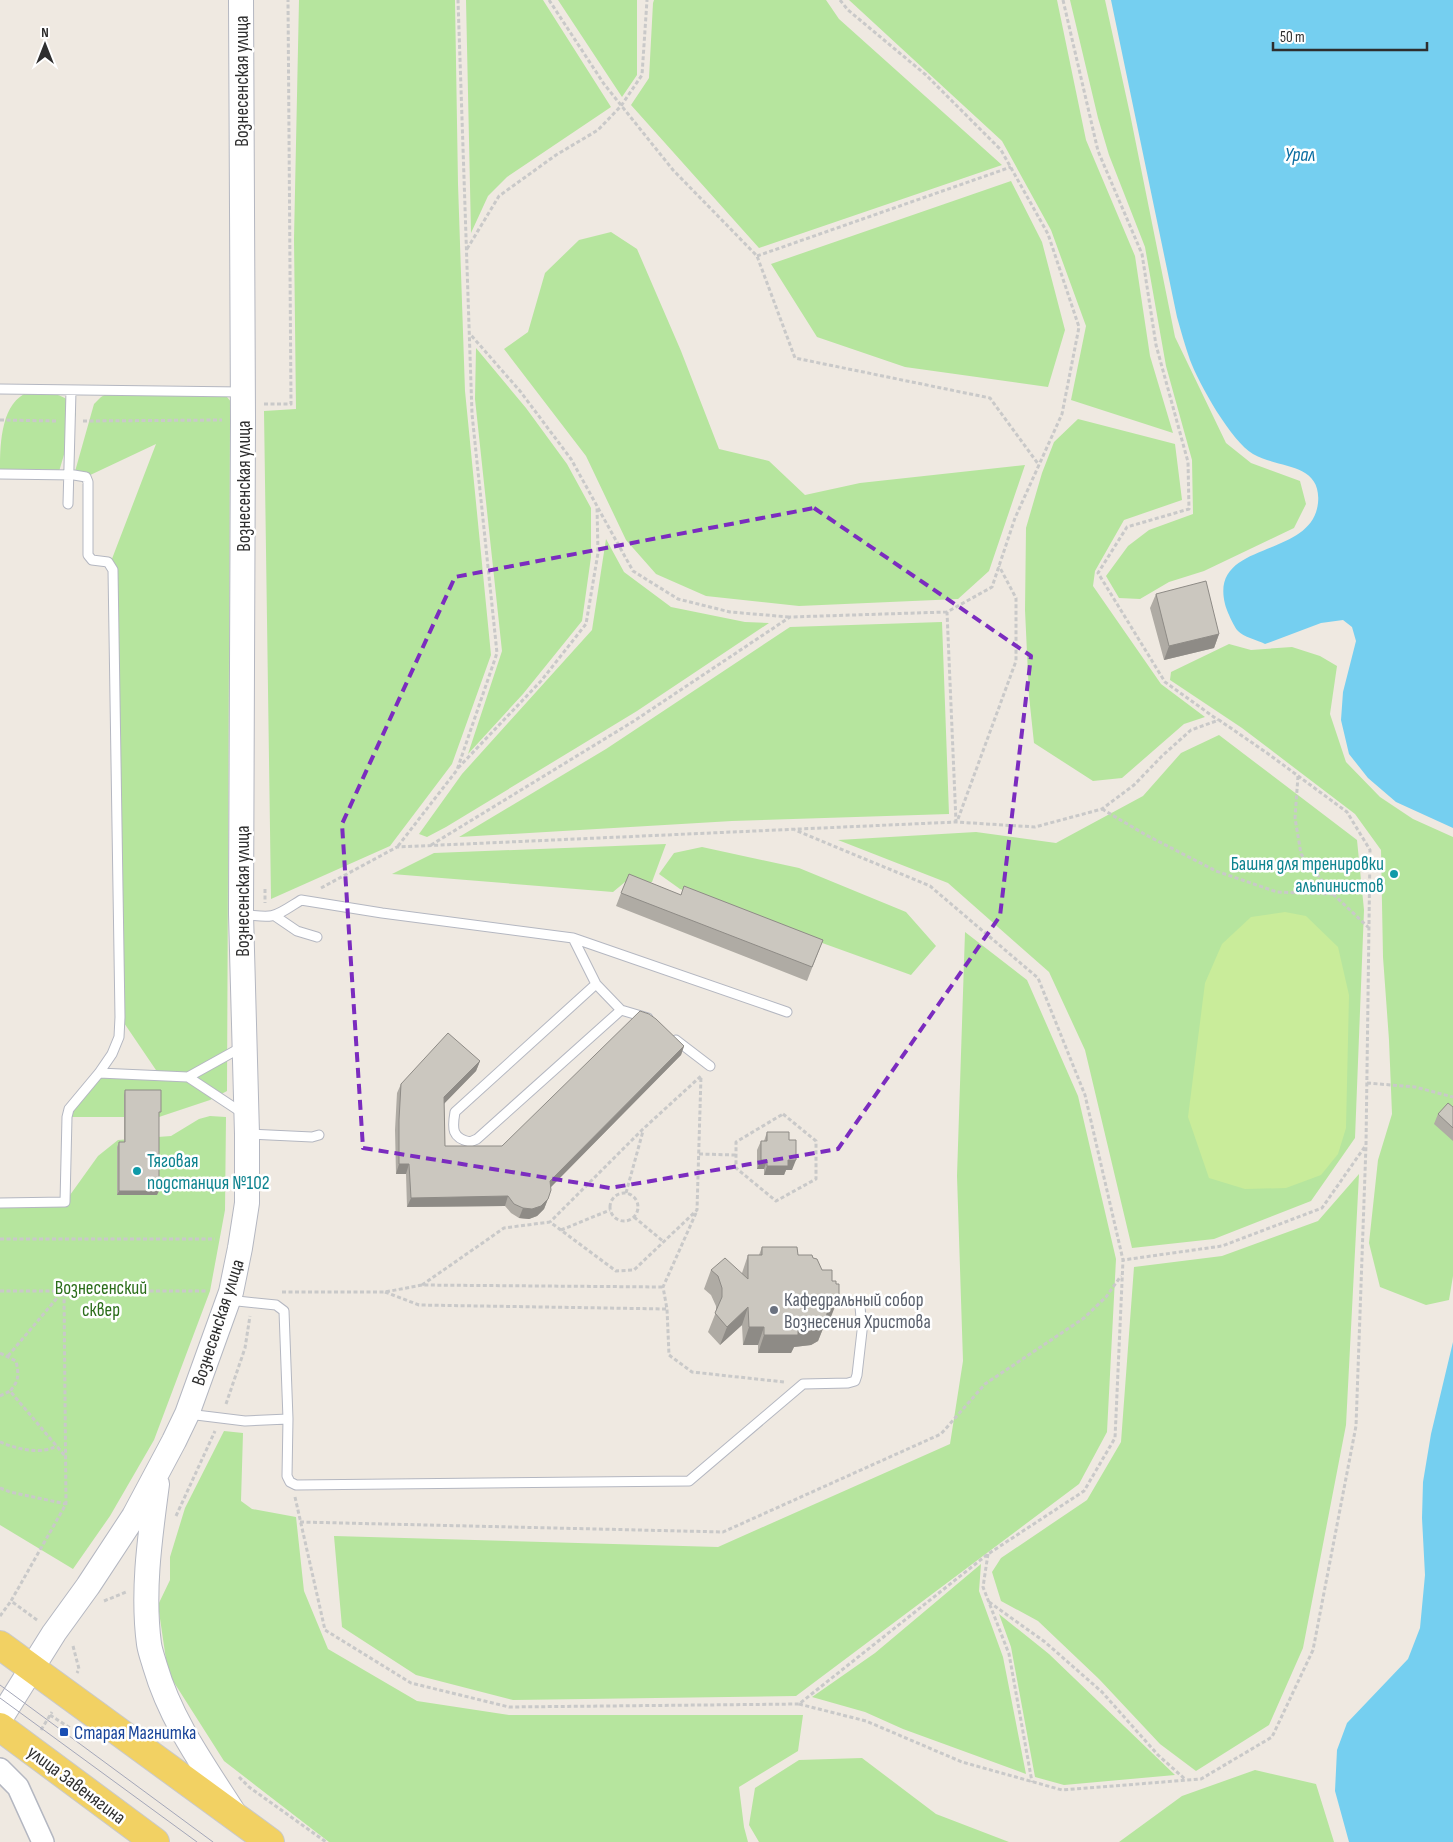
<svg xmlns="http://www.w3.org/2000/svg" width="1453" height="1842" viewBox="0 0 1453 1842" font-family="'Sofia Sans Condensed',sans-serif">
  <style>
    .green { fill: #b6e59e }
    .pitch { fill: #c9ec9a }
    .water { fill: #75cff0 }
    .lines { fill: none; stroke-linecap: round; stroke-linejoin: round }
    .service-casing { stroke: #b4b7c1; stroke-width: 11 }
    .tertiary-casing { stroke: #b4b7c1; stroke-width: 24 }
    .secondary-casing { stroke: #b4b7c1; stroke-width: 26 }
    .primary-casing { stroke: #c9c9c9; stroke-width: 30 }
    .path { stroke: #c9c9c9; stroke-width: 3; stroke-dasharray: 4 2.5; stroke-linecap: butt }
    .service { stroke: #fff; stroke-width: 9 }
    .tertiary { stroke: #fff; stroke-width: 21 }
    .secondary { stroke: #fff; stroke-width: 24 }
    .primary { stroke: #f2d163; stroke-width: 28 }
    .tram { stroke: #a3a6b8; stroke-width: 1 }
    .wall { fill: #afaba4 }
    .shaded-wall { fill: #8e8b86 }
    .building { fill: #cbc7bf; stroke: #8e8b86 }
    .marked { fill: none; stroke: #7b2cbf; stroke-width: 4; stroke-dasharray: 10 6; stroke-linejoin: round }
    .culture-dot { fill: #0f9aa8; stroke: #fff; stroke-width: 2 }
    .worship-dot { fill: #6b7280; stroke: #fff; stroke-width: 2 }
    .transit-dot { fill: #1a4fb4; stroke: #fff; stroke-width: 2 }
    .labels { text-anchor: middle; stroke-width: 5; stroke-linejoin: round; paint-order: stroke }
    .street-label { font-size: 19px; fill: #2e2e2e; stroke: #fff }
    .culture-label { font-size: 19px; fill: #0d838f; stroke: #fff; text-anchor: end }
    .park-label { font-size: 19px; fill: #2c6e1b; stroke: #fff }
    .worship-label { font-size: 19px; fill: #5b616d; stroke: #fff; text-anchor: start }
    .transit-label { font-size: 19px; fill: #164399; stroke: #fff; text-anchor: start }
    .water-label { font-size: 20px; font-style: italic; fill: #0d6fa3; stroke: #fff }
  </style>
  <rect width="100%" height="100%" fill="#efe9e1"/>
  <path class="green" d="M299 0H455L458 184 465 391 491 655 452 764 390 846 271 899 264 411 296 409 294 239Z
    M466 0H543L611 107 507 177 488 196 471 233Z
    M558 0H637V75L622 97Z
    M654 0H826L839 19 1002 165 759 248 631 105 649 78 653 3Z
    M849 0H1057L1086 140 1135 256 1150 356 1173 433 1071 400 1086 326 1051 230 1002 141Z
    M1070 0H1105L1130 114 1175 337 1226 443 1251 463 1300 481 1306 504 1294 528 1204 571 1169 582 1140 599 1119 598 1106 576 1128 546 1149 530 1193 514 1192 460 1166 366 1145 247 1109 155 1098 118Z
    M1011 181 1042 242 1065 330 1048 387 905 367 817 337 771 264Z
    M611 232 637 249 681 351 719 449 769 461 805 495 860 483 1025 465 989 571 958 599 799 606 706 596 656 574 626 540 586 456 504 349 528 332 545 273 579 240Z
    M476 348 526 408 567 464 591 508V557L582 621 523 694 468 754 502 651 475 399Z
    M110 392 216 393 227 397 232 403 230 426 227 1091 210 1100 159 1117V1095L124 1117H67L99 1073H158L120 1017 110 564 156 444 86 477 74 475 94 404 101 397Z
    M24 394C45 394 68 388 76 414L58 475 0 474C0 447 0 408 24 394Z
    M1078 419 1175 444 1182 500 1124 520 1095 571 1093 586 1161 684 1205 717 1184 724 1122 778 1093 781 1034 743 1029 696 1025 610 1026 528 1042 473 1054 442Z
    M606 539 624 572 671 607 745 622 769 623 637 711 446 827 427 837 419 834 462 774 592 630Z
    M942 622 949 814 732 821 459 837 606 749 790 627Z
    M1229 644 1251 650 1292 647 1320 656 1337 666 1330 714 1346 762 1380 797 1413 819 1453 837V1276L1449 1300 1426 1305 1380 1287 1369 1243 1378 1160 1392 1114 1389 1040 1383 957 1381 850 1355 814 1242 728 1170 680 1171 672Z
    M1219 735 1357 840 1364 910 1355 1138 1311 1201 1214 1239 1132 1248 1085 1050 1049 972 948 883 838 840 976 832 1056 843 1143 796 1181 753Z
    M666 844 652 882H625L613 892 392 874 434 853Z
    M702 847 799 868 906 912 936 946 911 975 753 918 680 889 659 874 674 853Z
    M965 932 1027 980 1078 1096 1116 1259 1107 1432 1079 1484 796 1696 513 1700 416 1675 342 1627 334 1536 718 1547 950 1444 963 1361 957 1176Z
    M210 1116 226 1117 225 1210 210 1291 154 1440 110 1516 73 1569 0 1525V1202H65L98 1156 118 1140 171 1136 199 1119Z
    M1359 1174 1346 1425 1303 1648 1269 1725 1196 1771 1160 1744 1099 1679 1038 1621 1001 1601 992 1572 1001 1558 1087 1500 1121 1442 1134 1267 1222 1256 1318 1221Z
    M224 1431 243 1433 241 1501 252 1509 296 1517 304 1591 328 1649 417 1701 509 1715H803L798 1751 739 1787 744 1827 748 1842H329L224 1761 168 1673 158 1605 170 1580V1557L185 1508Z
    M981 1564 979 1591 1003 1657 1026 1774 903 1729 865 1712 812 1697 875 1653Z
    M999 1614 1049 1654 1175 1775 1064 1785 1035 1777 1011 1647Z
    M862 1758 936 1814 1009 1842H759L749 1825 755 1788 799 1760Z
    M1255 1770 1316 1784 1334 1842H1119L1182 1796Z"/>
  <path class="pitch" d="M1285 912 1306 916 1338 947 1349 995 1346 1128 1338 1154 1321 1175 1286 1188 1245 1189 1209 1178 1188 1117 1205 983 1222 944 1251 917Z"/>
  <path class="water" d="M1111 0H1453V828L1396 802 1368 778 1349 754 1341 720 1343 692 1356 641 1352 627 1343 620 1321 623 1265 644C1258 640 1243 637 1238 631 1234 627 1226 609 1225 604 1209 539 1312 560 1318 503 1322 462 1278 469 1253 454 1231 441 1199 384 1190 360 1185 346 1181 331 1177 317Z
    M1453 1342V1842H1349L1335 1791 1337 1750 1347 1723 1408 1659 1420 1628 1425 1575 1422 1518 1423 1482 1431 1434Z"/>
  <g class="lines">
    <g class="service-casing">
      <path id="service" d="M0 389 242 392
        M0 474 74 475 86 477 88 482V555L92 560 108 562 113 570 120 1017 119 1037 112 1054 99 1073 69 1109 67 1117 65 1202 0 1203
        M68 504 71 391
        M243 914C275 919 274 917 301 900L382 913 573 938 787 1012
        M275 916 297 931 317 937
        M573 938 596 984 621 1010 648 1018
        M596 984 455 1112C452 1129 452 1138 470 1142L477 1139 621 1010
        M676 1040 710 1066
        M99 1073 188 1077 242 1047
        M188 1077 244 1114
        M247 1134 312 1137 319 1135
        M228 1300 276 1305 284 1311 288 1419 287 1476 290 1482 296 1485 689 1481 803 1384 848 1383 855 1381 857 1375 862 1331 860 1306
        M188 1414 245 1421 288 1419"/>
    </g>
    <g class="tertiary-casing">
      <path id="tertiary" d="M0 1769 18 1787 43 1842"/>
    </g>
    <g class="secondary-casing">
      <path id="secondary" d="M157 1484C150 1537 142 1591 149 1644 150 1651 153 1659 155 1666 171 1721 204 1766 234 1813
        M0 1719 54 1633 88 1586 134 1516 174 1441 187 1414 231 1292 240 1248 247 1203V1134L241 914 243 420 241 0"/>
    </g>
    <g class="primary-casing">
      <path id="primary" d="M0 1645 270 1842
        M0 1727 155 1842"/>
    </g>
    <path class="path" d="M549 0 604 84 673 170 757 256 795 358 990 398 1039 465
      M840 0 848 10 926 75 1001 150 1048 234 1079 327 1062 414 1015 518 992 587 947 612 956 822
      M1063 0 1098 151 1142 254 1156 345 1188 462 1189 509 1127 527 1098 573 1165 682 1218 720
      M467 249 499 196 556 155 598 130 621 106 642 75 647 0
      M757 256 1011 167
      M264 404H291L288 0
      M0 420 57 421
      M83 421 222 420
      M598 508 633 571 678 599 730 612 789 617
      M458 768 541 681 586 624 598 553 597 506 571 459 520 391 470 334
      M1298 776 1295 818 1301 854 1333 894 1368 927
      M1102 809 1146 835 1216 871 1277 892 1333 894
      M958 819 1016 661V598L999 566
      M431 845 634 721 790 617 947 612
      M398 846 457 770 497 653 472 414 458 0
      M321 888 397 847 956 822 1035 827 1102 809 1134 785 1162 756 1191 730 1219 720 1267 753 1347 812 1370 850 1366 1145 1322 1208 1222 1246 1123 1260
      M265 889V903
      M1367 1083 1415 1087 1453 1097
      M783 1114 816 1141V1179L776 1201 736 1168V1142Z
      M699 1154 736 1155
      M626 1193 643 1131
      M610 1207a14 14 0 1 1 28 0a14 14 0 1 1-28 0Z
      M696 1213 663 1287 667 1309 669 1355 692 1372 784 1382
      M634 1217 664 1242
      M561 1230 610 1210
      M0 1239H215
      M422 1285 504 1228 550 1222 616 1271 634 1270 697 1210 701 1076 643 1129 550 1222
      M0 1291H208
      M282 1292H385L422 1285 663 1287
      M385 1292 419 1305 667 1309
      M0 1353 16 1361C19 1374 19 1381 10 1391L65 1456
      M8 1356 63 1291
      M0 1396 10 1391
      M226 1404 245 1348 250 1316
      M0 1442C17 1449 40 1455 57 1446
      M0 1488 10 1492 66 1504
      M295 1497 325 1630 411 1683 509 1707 799 1704 988 1554 1084 1491 1115 1438 1123 1260 1085 1095 1038 978 930 886 795 830
      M176 1516 215 1431
      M300 1522 723 1532 941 1434 985 1384 1084 1318 1106 1297 1121 1276
      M988 1554 983 1587 1009 1654 1032 1782
      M104 1601 126 1592
      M989 1602 1045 1642 1102 1692 1158 1755 1186 1780
      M0 1616 11 1601
      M37 1620 11 1601 66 1504 64 1291
      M73 1646 79 1669 77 1673
      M799 1704 866 1721 962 1762 1062 1790 1201 1779 1272 1737 1313 1650 1356 1426 1366 1145
      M50 1715 70 1728
      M41 1730 52 1712
      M239 1777 249 1787 326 1842"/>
    <use href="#service" class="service"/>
    <use href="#tertiary" class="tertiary"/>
    <use href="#secondary" class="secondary"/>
    <use href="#primary" class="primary"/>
    <path class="tram" d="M0 1685 213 1842
      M0 1698 197 1842"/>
  </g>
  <path class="wall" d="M1156 594 1219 634 1214 648 1164 660 1150 608Z
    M621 893 681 895 823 940 807 981 616 906Z
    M684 1046 681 1055 551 1187V1190L544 1209 537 1216 529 1219 519 1218 511 1213 505 1206 407 1207 406 1174H396L395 1130 397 1093 401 1084 480 1061 476 1071 444 1103 445 1146H502Z
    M125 1090 159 1117 157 1195H117V1147L119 1142H124V1095Z
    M1453 1107V1141L1434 1124 1438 1114Z
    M767 1132 789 1140 792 1170H786L784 1175H764V1169H757V1150L761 1141H764Z
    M762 1247 798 1255 829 1322 824 1326 818 1341 811 1345 794 1347 791 1353H758V1345H743L742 1325 720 1345 708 1332 716 1312V1306L711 1295 704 1289 711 1270 742 1273 748 1255H759Z"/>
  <path class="shaded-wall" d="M1219 634 1214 648 1164 660 1169 646Z
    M684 1046 681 1055 547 1191 550 1181Z
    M480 1061 476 1071 441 1107 444 1097Z
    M761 1160H767L764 1169H757Z
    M788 1160H796L792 1170H786L784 1175H764L767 1166Z
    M399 1164H409L406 1174H396Z
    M119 1191H159L157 1195H117Z
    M508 1196 505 1206 407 1207 411 1198Z
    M548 1199 544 1209 537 1216 529 1219 519 1218 523 1208Z
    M836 1304 829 1322 824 1326 818 1341 811 1345 794 1347 791 1353H758L764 1335 798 1328Z
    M748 1307 742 1325 720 1345 727 1327Z
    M749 1327H764L758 1345H743Z"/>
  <path class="building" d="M1206 581 1219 634 1169 646 1156 594Z
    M629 874 681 895 684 886 823 940 812 967 621 893Z
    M640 1011 649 1014 656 1019 684 1046 550 1181 551 1190 548 1199 541 1206 532 1209 523 1208 514 1204 508 1196 411 1198 409 1164H399V1120L401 1084 448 1033 480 1061 444 1097 445 1146H502Z
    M125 1090H161V1112H159V1191H119V1142H125Z
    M1448 1103 1453 1107V1128L1438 1114Z
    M767 1132H789V1140H796V1160H788V1166H767V1160H761V1141H767Z
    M762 1247H797L798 1255H812L813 1258 817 1259 822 1270H832V1281H836V1284H839V1294L836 1304 828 1309 825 1323 818 1327 798 1328V1335H764V1327H749L748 1307 727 1327 715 1313 722 1297V1288L718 1276 711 1270 725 1258 748 1279V1255H762Z"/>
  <path class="marked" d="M814 508 1031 656 1000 916 838 1149 610 1188 363 1148 342 824 455 577Z"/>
  <g class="culture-dot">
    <circle cx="1394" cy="874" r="5"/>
    <circle cx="137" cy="1171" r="5"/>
  </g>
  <circle class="worship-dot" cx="774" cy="1310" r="5"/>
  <rect class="transit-dot" x="59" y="1727" width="10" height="10" rx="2.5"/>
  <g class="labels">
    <g class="street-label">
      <text transform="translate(241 81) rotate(-90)" y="7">Вознесенская улица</text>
      <text transform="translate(243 486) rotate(-90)" y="7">Вознесенская улица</text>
      <text transform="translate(242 891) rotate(-90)" y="7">Вознесенская улица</text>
      <text transform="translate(217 1322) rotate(-72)" y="7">Вознесенская улица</text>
      <text transform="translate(77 1784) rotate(37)" y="7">улица Завенягина</text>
    </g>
    <g class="culture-label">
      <text x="1384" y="870">Башня для тренировки<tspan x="1384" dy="22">альпинистов</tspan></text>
      <text x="147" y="1167" text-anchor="start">Тяговая<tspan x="147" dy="22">подстанция №102</tspan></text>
    </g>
    <g class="park-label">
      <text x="101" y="1294">Вознесенский<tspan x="101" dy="22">cквер</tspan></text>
    </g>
    <g class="worship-label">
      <text x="784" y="1306">Кафедральный собор<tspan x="784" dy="22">Вознесения Христова</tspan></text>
    </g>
    <g class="transit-label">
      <text x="74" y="1739">Старая Магнитка</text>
    </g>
    <g class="water-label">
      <text x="1300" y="161">Урал</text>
    </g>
  </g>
  <g transform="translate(45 45)" stroke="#ffffff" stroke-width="4" paint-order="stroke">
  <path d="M0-4L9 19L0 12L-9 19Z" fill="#2e2e2e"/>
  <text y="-8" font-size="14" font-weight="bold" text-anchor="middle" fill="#2e2e2e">N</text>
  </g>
  <path d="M1273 42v8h154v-8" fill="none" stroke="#2e2e2e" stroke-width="2.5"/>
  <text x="1280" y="42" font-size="15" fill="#2e2e2e" stroke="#ffffff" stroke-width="4" paint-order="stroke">50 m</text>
</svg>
